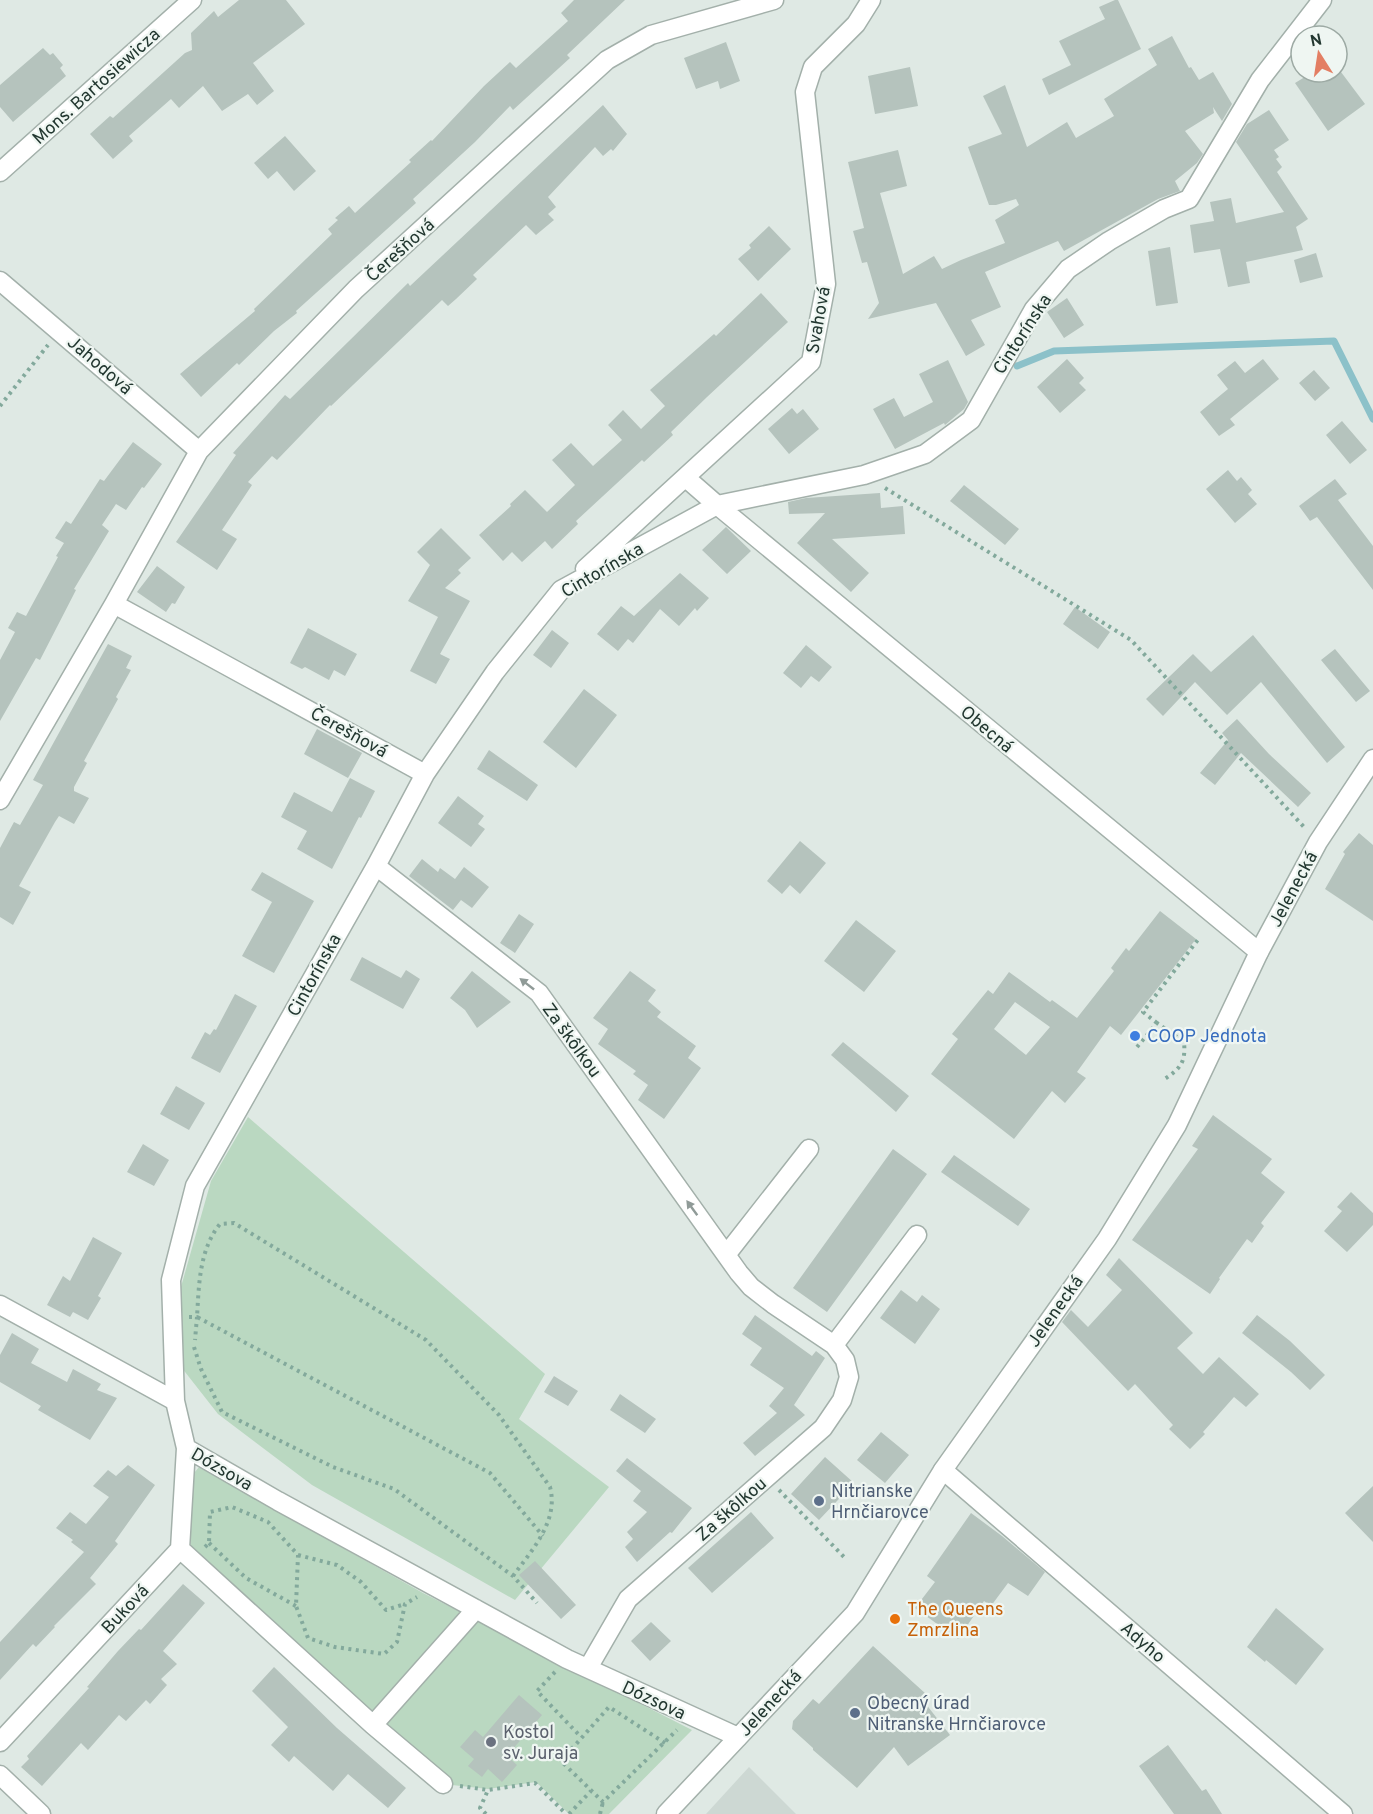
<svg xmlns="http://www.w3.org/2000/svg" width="1373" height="1814" viewBox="0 0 1373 1814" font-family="Overpass,sans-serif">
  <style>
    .built { fill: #cdd8d3 }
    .green { fill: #bad8c1 }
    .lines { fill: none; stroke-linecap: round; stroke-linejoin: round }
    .stream { stroke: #8cc1c9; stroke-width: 7 }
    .building { fill: #b5c3bd; fill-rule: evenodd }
    .minor-casing { stroke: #a3b0aa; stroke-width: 21 }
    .tertiary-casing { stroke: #a3b0aa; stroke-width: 21 }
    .path { stroke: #83a99c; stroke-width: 4; stroke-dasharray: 3 4.5; stroke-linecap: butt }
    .minor { stroke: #fff; stroke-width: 18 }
    .tertiary { stroke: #fff; stroke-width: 18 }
    .oneway { fill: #909b98 }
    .shop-dot { fill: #3f7fe0; stroke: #eff6f2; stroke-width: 2 }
    .service-dot { fill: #5c6f8a; stroke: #eff6f2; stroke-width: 2 }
    .food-dot { fill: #e8710a; stroke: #eff6f2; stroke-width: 2 }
    .worship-dot { fill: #6b7280; stroke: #eff6f2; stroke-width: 2 }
    .labels { text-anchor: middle; stroke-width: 4.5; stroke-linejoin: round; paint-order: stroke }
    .street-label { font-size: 18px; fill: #223730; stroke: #eff6f2 }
    .shop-label { font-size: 18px; fill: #366cbe; stroke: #eff6f2; text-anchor: start }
    .service-label { font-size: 18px; fill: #4e5e75; stroke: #eff6f2; text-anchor: start }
    .food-label { font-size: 18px; fill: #c56008; stroke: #eff6f2; text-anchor: start }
    .worship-label { font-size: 18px; fill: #5b616d; stroke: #eff6f2; text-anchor: start }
  </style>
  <rect width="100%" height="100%" fill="#dfe9e4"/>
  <path class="built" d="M749 1767 796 1814H706Z"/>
  <path class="green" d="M248 1117 545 1374 519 1419 609 1487 515 1600 312 1485 218 1414 178 1363 173 1315 211 1181Z
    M199 1467 423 1593 692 1730 609 1814H569L536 1782 488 1789 443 1784 191 1561 190 1478Z"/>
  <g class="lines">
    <path class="stream" d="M1017 366 1054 351 1334 341 1373 419"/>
  </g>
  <path class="building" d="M239 0H286L305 24 253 63 274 91 257 105 248 94 222 111 203 86 179 108 171 99 129 136 133 141 113 159 90 134 110 116 113 118 185 53 192 50 191 33 214 11 218 17Z
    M574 0H625L567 55 570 58 513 110 510 106 475 142 413 199 416 203 296 311 297 313 274 331 239 365 237 363 201 397 180 374 255 311 254 309 332 234 328 229 338 220 335 218 349 206 355 213 411 162 409 160 431 140 432 141 484 86 510 62 516 68 568 21 561 13Z
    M1115 0H1118L1141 49 1049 95 1042 79 1071 65 1059 41 1105 19 1099 7Z
    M1172 36 1189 68 1191 67 1199 80 1213 72 1232 104 1222 121 1213 107 1214 113 1185 131 1203 154 1197 163 1175 181 1180 191 1158 199 1064 251 1058 241 985 272 1001 307 971 320 985 345 966 356 936 303 868 319 879 303 867 262 862 263 853 231 864 228 848 162 898 150 907 186 880 193 903 274 934 256 942 269 961 260 1005 243 995 220 1019 205 1016 199 996 205H989L968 147 1002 134 983 96 1005 85 1027 147 1067 122 1076 138 1114 116 1104 99 1157 65 1148 49Z
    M726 42 740 81 720 89 718 81 696 89 684 58Z
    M43 48 50 55 53 53 63 65 60 68 66 76 13 122 0 107V85Z
    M910 67 918 106 875 114 868 76Z
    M1313 72H1341L1365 104 1328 131 1295 83Z
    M603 105 627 134 613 151 611 149 603 156 595 147 548 197 556 207 548 214 554 220 536 235 526 225 473 275 477 279 456 299 448 306 442 300 331 406 330 405 277 460 272 456 248 482 252 485 222 530 237 539 217 570 176 542 236 455 233 453 285 395 290 399 408 283 410 286Z
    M1269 110 1289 140 1274 150 1279 157 1276 159 1282 167 1277 172 1308 219 1296 227 1303 250 1246 262 1250 283 1228 287 1220 249 1194 253 1190 225 1214 221 1210 202 1231 198 1236 223 1284 212 1236 142 1247 124Z
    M285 136 316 171 294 191 277 171 268 179 254 163Z
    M769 226 791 249 758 281 738 259 751 248 749 245Z
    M1170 247 1178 303 1156 306 1148 251Z
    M1316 253 1323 277 1300 283 1294 260Z
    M761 293 788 322 707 397 671 432 673 435 644 462 642 460 576 521 578 524 552 549 545 541 522 562 512 552 503 561 479 535 511 506 510 504 525 490 547 512 575 485 552 460 571 443 593 466 622 440 608 425 623 410 641 429 665 406 650 390 714 334 716 336Z
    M1067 298 1084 325 1064 338 1047 312Z
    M1067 359 1084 378 1079 383 1086 390 1060 413 1037 387Z
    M1263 359 1279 379 1230 419 1235 425 1219 436 1200 412 1228 389 1217 375 1235 361 1245 373Z
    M948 360 968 402 964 409 945 425 944 423 895 449 873 409 894 398 904 417 933 402 919 374Z
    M1314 370 1330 388 1315 401 1299 383Z
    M792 408 797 414 803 409 819 429 789 454 768 429Z
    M1342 421 1367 450 1350 464 1326 435Z
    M133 442 162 464 144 488 142 487 126 510 116 504 102 525 109 531 74 589 76 590 40 660 36 658 0 721V660L15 632 8 628 17 612 26 616 58 557 56 556 64 543 55 538 66 521 71 524 100 479 104 481Z
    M1228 470 1237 481 1241 477 1252 490 1248 494 1257 504 1235 523 1206 489Z
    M1335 479 1347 494 1338 500 1373 546V590L1317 517 1310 521 1299 506Z
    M964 485 1019 529 1005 545 950 501Z
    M880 493 881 508 903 506 905 534 832 539 869 573 851 592 797 543 825 513 789 514 788 502 806 498Z
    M726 527 751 551 727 574 702 550Z
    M441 528 471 558 458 570 461 573 445 588 470 601 440 654 450 659 436 684 410 671 438 617 408 601 430 565 417 552Z
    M157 566 185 587 175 604 172 603 166 612 137 592Z
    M680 573 709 598 697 611 695 608 679 626 660 609 633 643 628 639 618 651 597 634 621 606 634 616Z
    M1075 607 1110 632 1098 649 1063 624Z
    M308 628 357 654 345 676 334 670 329 680 305 667 302 669 290 663Z
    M552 630 569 643 551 668 533 655Z
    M1253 635 1345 747 1327 763 1261 682 1227 715 1195 682 1163 716 1146 699 1193 654 1211 672Z
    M108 644 132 656 126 668 131 670 116 697 118 699 84 761 87 763 74 787V791L89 798 74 824 59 816 55 822 19 886 31 892 13 925 0 917V848L14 822 20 825 43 785 33 780Z
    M806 645 832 667 819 682 811 676 801 688 783 673Z
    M1335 649 1370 691 1356 702 1321 660Z
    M584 689 617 715 576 768 543 742Z
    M1237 719 1269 754 1311 793 1298 807 1241 753 1215 785 1200 773 1228 740 1222 733Z
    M317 729 362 753 348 778 304 754Z
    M489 750 538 785 527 801 477 769Z
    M350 778 375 791 361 818 359 817 332 869 297 849 307 831 281 817 294 792 332 812Z
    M458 796 484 816 478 824 485 829 471 847 438 823Z
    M1359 833 1373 845V921L1325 889 1345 854 1343 852Z
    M800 841 826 863 800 894 790 885 782 894 767 881Z
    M422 859 438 872 440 868 455 879 464 867 489 887 472 908 461 900 453 910 409 876Z
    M262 872 314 901 274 973 242 956 272 902 251 890Z
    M1160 911 1196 939 1121 1035 1110 1026 1077 1072 1086 1078 1065 1103 1052 1091 1014 1139 931 1074 958 1039 952 1034 988 990 993 994 1009 972 1050 1002 1052 1000 1077 1018 1114 971 1111 968 1126 948 1129 951ZM1015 1002 1050 1027 1026 1055 994 1029Z
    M519 914 534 924 515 953 500 943Z
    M856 920 896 951 864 992 824 961Z
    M362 957 401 978 406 970 420 979 403 1009 350 980Z
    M472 971 511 1002 477 1028 465 1010 450 998Z
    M630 971 656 990 648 1001 661 1012 657 1017 696 1046 688 1058 701 1068 664 1119 638 1100 648 1085 633 1074 636 1071 598 1044 608 1029 593 1018Z
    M235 994 257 1006 220 1073 191 1058 205 1032 210 1035 214 1029 216 1030Z
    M843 1042 909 1096 896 1112 831 1055Z
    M176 1086 205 1103 189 1130 160 1114Z
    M1213 1115 1272 1159 1261 1173 1285 1192 1261 1223 1264 1226 1252 1243 1247 1239 1219 1278 1220 1279 1210 1294 1132 1240 1198 1149 1192 1146Z
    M143 1144 169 1160 154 1186 127 1172Z
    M893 1149 927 1174 827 1312 793 1288Z
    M954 1155 1030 1209 1018 1226 941 1172Z
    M1351 1192 1373 1213V1225L1347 1252 1324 1231 1342 1211 1337 1207Z
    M93 1237 122 1253 98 1296 101 1298 88 1320 73 1312 70 1317 47 1305 63 1276 70 1281Z
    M1119 1258 1193 1333 1177 1348 1203 1374 1219 1357 1259 1394 1246 1407 1234 1397 1203 1432 1205 1434 1190 1449 1169 1429 1173 1425 1135 1384 1128 1391 1062 1322 1071 1310 1088 1327 1122 1290 1106 1275Z
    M901 1290 917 1302 922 1295 940 1309 915 1344 880 1318Z
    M755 1315 812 1356 816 1351 825 1358 794 1405 805 1415 755 1456 743 1443 777 1413 769 1406 784 1388 750 1365 762 1348 742 1334Z
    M1257 1315 1290 1341 1325 1375 1310 1390 1291 1372 1242 1333Z
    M12 1333 39 1349 31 1363 67 1382 73 1369 101 1384 97 1390 117 1398 90 1440 38 1410 41 1406 0 1382V1355Z
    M554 1376 578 1391 568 1406 544 1392Z
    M620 1394 656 1419 645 1433 610 1410Z
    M881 1432 909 1455 885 1483 857 1460Z
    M825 1457 854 1483 819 1520 791 1494Z
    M627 1458 692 1508 672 1533 670 1532 637 1562 625 1547 633 1539 627 1532 647 1512 633 1501 641 1491 616 1471Z
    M128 1465 155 1485 115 1541 118 1544 90 1578 96 1584 54 1626 55 1627 36 1647 33 1644 0 1680V1642L84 1552 71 1542 73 1540 56 1528 70 1512 86 1524 109 1497 93 1486 108 1470 116 1476Z
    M1373 1486V1542L1345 1513Z
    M751 1512 774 1538 712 1593 688 1568Z
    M971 1513 1002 1536 1045 1572 1028 1596 1008 1583 991 1606 984 1601 958 1639 915 1608 935 1582 927 1576Z
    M535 1561 576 1605 561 1619 519 1575Z
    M183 1584 205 1603 163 1651 177 1664 161 1679 167 1685 150 1704 146 1700 126 1721 119 1715 88 1750 81 1743 42 1786 21 1767 29 1759 27 1756 89 1688 87 1687 118 1651 139 1629 141 1630Z
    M1276 1608 1324 1649 1296 1685 1266 1660 1265 1662 1247 1647Z
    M651 1622 671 1641 650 1661 631 1641Z
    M873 1646 926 1694 922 1699 950 1735 908 1766 894 1747 857 1788 813 1750V1748L792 1729 793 1721 813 1699 819 1704Z
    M274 1667 337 1728 406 1788 388 1808 348 1774 333 1791 294 1756 289 1762 271 1745 288 1727 252 1691Z
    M519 1695 542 1715 507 1756 517 1765 502 1782 488 1769 482 1777 468 1766 474 1759 460 1747 475 1730 483 1737Z
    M1168 1745 1202 1791 1206 1789 1222 1814H1174L1139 1766Z"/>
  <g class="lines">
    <g class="minor-casing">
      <path id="minor" d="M0 172 192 0
        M0 281 199 451
        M686 478 717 505 1259 952
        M585 569 811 362 826 284 805 92 813 67 856 24 871 0
        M114 604 425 774
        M0 800 114 604 199 451 356 289 607 60 651 35 774 0
        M376 866 539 993 739 1273 751 1287 773 1304 834 1345 845 1360 849 1377 842 1400 823 1428 628 1599 588 1668
        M726 1255 809 1149
        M0 1305 175 1401
        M834 1345 917 1235
        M943 1470 1343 1814
        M180 1549 373 1725 443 1784
        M373 1725 476 1609
        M738 1737 567 1659 278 1501 186 1448 175 1401 171 1280 195 1186 376 866 425 774 495 672 561 590 717 505 864 475 925 454 971 420 1034 309 1068 269 1109 241 1164 209 1189 199 1260 80 1322 0
        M0 1742 180 1549 186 1448
        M0 1775 41 1814"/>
    </g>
    <g class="tertiary-casing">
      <path id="tertiary" d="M666 1814 855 1613 943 1470 1107 1239 1177 1125 1259 952 1318 842 1373 759"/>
    </g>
    <path class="path" d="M0 406 48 345
      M885 488 1131 640 1305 828
      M1157 1023 1143 1012 1200 937
      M1137 1047 1157 1023 1184 1042C1186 1063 1180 1069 1163 1080
      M189 1317H197L195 1340
      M194 1347 201 1369 222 1412 333 1467 394 1489 513 1576 537 1603
      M779 1490 845 1558
      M209 1543 246 1578 296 1606
      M205 1547 209 1543 210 1512 232 1507 268 1522 298 1555 296 1606 308 1638 335 1647 384 1654 397 1642 405 1604 417 1597
      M298 1555 337 1565 361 1582 386 1610 405 1604
      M513 1576C532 1550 559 1521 550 1487L499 1415 426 1340 234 1223 220 1224C199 1250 199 1285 197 1317L490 1473 543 1536
      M555 1672 537 1691 581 1737
      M665 1743 609 1707 561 1761 603 1802 677 1730
      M460 1786 488 1790 535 1783 566 1814
      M486 1814 480 1808 488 1790
      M569 1814 591 1791
      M600 1814 603 1802"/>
    <use href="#minor" class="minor"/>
    <use href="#tertiary" class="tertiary"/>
  </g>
  <defs><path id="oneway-solid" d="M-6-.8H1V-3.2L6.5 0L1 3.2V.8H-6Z" transform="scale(1.5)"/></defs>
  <g class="oneway">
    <use href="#oneway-solid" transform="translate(527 984) rotate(-142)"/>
    <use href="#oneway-solid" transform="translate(692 1208) rotate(-126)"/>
  </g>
  <circle class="shop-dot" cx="1135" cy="1036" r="6"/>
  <g class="service-dot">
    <circle cx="819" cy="1501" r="6"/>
    <circle cx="855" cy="1713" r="6"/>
  </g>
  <circle class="food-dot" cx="895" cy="1619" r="6"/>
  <circle class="worship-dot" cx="491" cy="1742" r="6"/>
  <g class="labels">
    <g class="street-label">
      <text transform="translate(96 86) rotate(-42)" y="6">Mons. Bartosiewicza</text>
      <text transform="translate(400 250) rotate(-42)" y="6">Čerešňová</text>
      <text transform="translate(818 320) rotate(-80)" y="6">Svahová</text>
      <text transform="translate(1022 334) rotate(-57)" y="6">Cintorínska</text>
      <text transform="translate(100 365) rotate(41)" y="6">Jahodová</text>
      <text transform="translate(602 570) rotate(-30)" y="6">Cintorínska</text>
      <text transform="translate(987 729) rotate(40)" y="6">Obecná</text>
      <text transform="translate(349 732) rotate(29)" y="6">Čerešňová</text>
      <text transform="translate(1293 889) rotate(-62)" y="6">Jelenecká</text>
      <text transform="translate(314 975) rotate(-61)" y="6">Cintorínska</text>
      <text transform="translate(572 1040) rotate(54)" y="6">Za škôlkou</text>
      <text transform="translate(1055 1311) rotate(-55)" y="6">Jelenecká</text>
      <text transform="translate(222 1469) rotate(30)" y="6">Dózsova</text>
      <text transform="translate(731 1509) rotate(-41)" y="6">Za škôlkou</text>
      <text transform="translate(125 1609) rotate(-47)" y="6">Buková</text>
      <text transform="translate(1143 1642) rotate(41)" y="6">Adyho</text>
      <text transform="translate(654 1700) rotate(25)" y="6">Dózsova</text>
      <text transform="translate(770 1703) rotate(-47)" y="6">Jelenecká</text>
    </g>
    <g class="shop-label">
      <text x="1147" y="1042">COOP Jednota</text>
    </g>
    <g class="service-label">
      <text x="831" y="1497">Nitrianske<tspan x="831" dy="21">Hrnčiarovce</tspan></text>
      <text x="867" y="1709">Obecný úrad<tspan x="867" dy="21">Nitranske Hrnčiarovce</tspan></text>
    </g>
    <g class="food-label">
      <text x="907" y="1615">The Queens<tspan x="907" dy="21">Zmrzlina</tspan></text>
    </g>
    <g class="worship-label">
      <text x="503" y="1738">Kostol<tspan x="503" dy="21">sv. Juraja</tspan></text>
    </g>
  </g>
  <g transform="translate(1319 54) rotate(348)"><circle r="28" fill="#eff6f2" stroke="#9daaa4" stroke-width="1.5"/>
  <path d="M0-4.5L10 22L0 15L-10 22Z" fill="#e37e63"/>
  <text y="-9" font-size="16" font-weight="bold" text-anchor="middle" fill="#223730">N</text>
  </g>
</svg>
